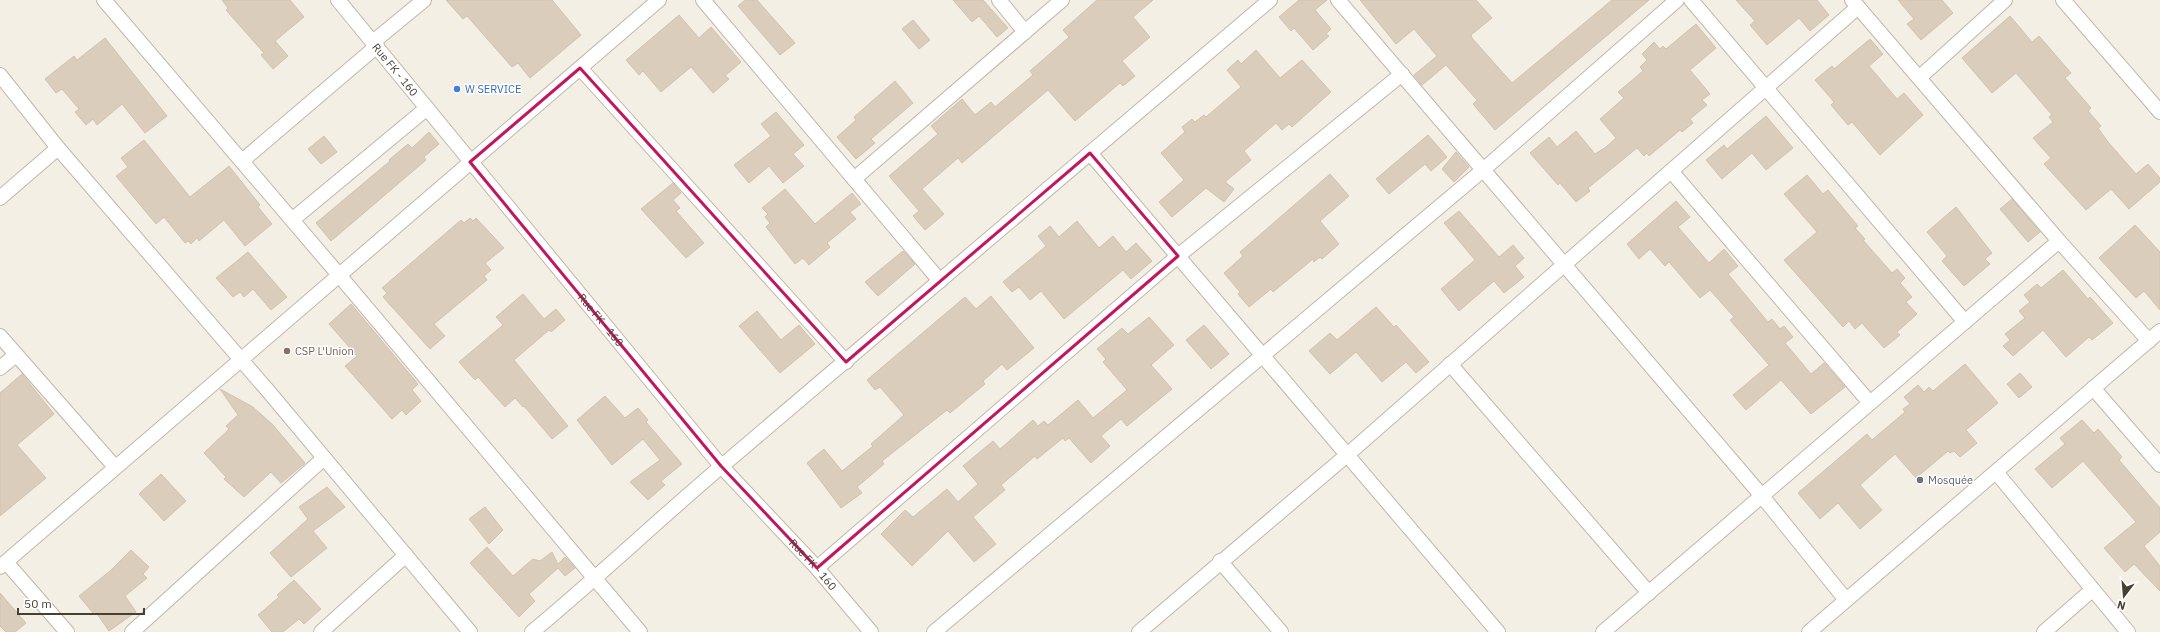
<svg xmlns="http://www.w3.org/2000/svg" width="2160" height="632" viewBox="0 0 2160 632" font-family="'IBM Plex Sans',sans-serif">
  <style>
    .building { fill: #dacdbc; stroke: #d3c2ab }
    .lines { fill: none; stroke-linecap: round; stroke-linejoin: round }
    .minor-casing { stroke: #c1b7a6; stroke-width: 16 }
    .minor { stroke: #fff; stroke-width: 14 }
    .marked { fill: none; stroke: #c2185b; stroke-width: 3; stroke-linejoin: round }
    .shop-dot { fill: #3f7fe0; stroke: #fff; stroke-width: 1.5 }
    .education-dot { fill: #8d6e63; stroke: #fff; stroke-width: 1.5 }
    .worship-dot { fill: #6b7280; stroke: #fff; stroke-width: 1.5 }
    .labels { text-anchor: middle; stroke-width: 3; stroke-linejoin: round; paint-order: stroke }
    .street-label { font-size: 11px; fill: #483f33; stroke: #fff }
    .shop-label { font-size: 11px; fill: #366cbe; stroke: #fff; text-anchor: start }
    .education-label { font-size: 11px; fill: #785e54; stroke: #fff; text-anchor: start }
    .worship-label { font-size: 11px; fill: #5b616d; stroke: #fff; text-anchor: start }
  </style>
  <rect width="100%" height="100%" fill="#f4efe5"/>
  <path class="building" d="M222 0H290L304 17 275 41 288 56 273 69 261 55 264 53 226 10 228 8Z
    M446 0H552L581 35 530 78 518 63 512 67 467 16 463 19Z
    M745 0H757L795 43 780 55 738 6Z
    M953 0H983L1008 28 997 37 979 16 972 22Z
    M1097 0H1153L1133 17 1150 37 1122 61 1135 76 1123 86 1120 83 1075 121 1048 90 962 163 958 158 922 189 944 214 925 230 913 216 919 211 889 176 938 134 931 126 962 99 975 115 991 102 995 107 1033 75 1030 71 1069 37 1063 30Z
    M1299 0H1327L1315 10 1331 29 1326 34 1329 36 1313 50 1294 28 1291 31 1279 17Z
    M1360 0H1476L1492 18 1471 35 1472 38 1512 83 1612 0H1649L1495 130 1473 104 1477 100 1446 65 1422 85 1414 75 1437 56 1414 29 1396 44Z
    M1736 0H1817L1829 15 1810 31 1799 18 1767 45 1750 25 1755 21Z
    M1898 0H1942L1953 13 1921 40 1907 24 1914 19Z
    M679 15 699 38 711 27 741 62 725 76 729 79 713 93 691 67 661 92 643 71 639 75 626 60Z
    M2010 16 2032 42 2039 36 2071 73 2065 78 2091 108 2088 111 2101 126 2098 128 2108 142 2136 174 2148 164 2160 178V182L2129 209 2111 189 2086 210 2044 164 2051 158 2033 138 2053 122 2049 117 2052 115 2016 73 1992 93 1962 58Z
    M913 20 930 40 919 49 902 29Z
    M1696 24 1716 48 1690 70 1710 94 1702 100 1707 105 1690 119 1693 123 1682 132 1680 130 1649 156 1647 153 1644 156 1637 148 1588 188 1590 191 1576 202 1560 183 1558 185 1530 153 1549 137 1557 147 1576 131 1595 154 1606 147 1616 138 1600 119 1624 98 1618 92 1643 71 1640 67 1647 60 1642 54 1654 42 1660 49 1663 46 1666 49Z
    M105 38 167 116 145 133 122 104 97 125 93 119 86 125 75 112 79 109 62 89 56 93 45 79 74 56 77 60Z
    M1870 39 1883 54 1869 66 1897 99 1904 93 1923 115 1880 155 1852 122 1848 125 1831 105 1834 102 1815 80 1832 66 1834 69Z
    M1256 50 1280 78 1302 60 1331 92 1292 127 1289 124 1282 130 1276 123 1244 151 1251 160 1225 182 1234 189 1224 202 1206 188 1172 217 1159 202 1184 180 1161 153 1185 132 1182 127 1192 119 1195 122 1204 115 1206 117 1241 87 1227 70 1238 60 1241 64Z
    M895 81 913 103 871 139 875 143 856 159 837 137 856 120 854 117Z
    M776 112 804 145 793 154 804 166 783 183 769 166 749 183 734 165 771 136 761 124Z
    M1766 116 1793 148 1766 170 1752 153 1722 179 1706 160 1724 145 1727 149Z
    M429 132 439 144 424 157 426 160 331 241 316 223 390 161 389 160 408 144 412 148Z
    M1428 135 1447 157 1431 171 1425 164 1389 194 1376 179Z
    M324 136 337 152 321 164 308 149Z
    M144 140 190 197 229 166 260 205 258 207 272 224 245 246 224 220 199 241 197 238 191 244 188 241 185 243 164 217 156 224 116 176 128 167 121 158Z
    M1456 152 1469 167 1454 182 1442 169Z
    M1330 174 1349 196 1320 221 1339 244 1322 259 1320 257 1314 262 1313 259 1273 292 1271 289 1249 307 1238 294 1240 292 1224 273 1243 256 1240 252Z
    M1807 175 1823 194 1828 190 1858 226 1855 228 1865 239 1863 240 1892 273 1897 269 1905 278 1900 283 1912 297 1906 302 1917 314 1897 332 1900 335 1884 348 1862 323 1855 329 1849 321 1843 327 1784 260 1817 232 1784 194Z
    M673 183 681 193 673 200 680 208 676 211 704 243 686 258 641 209Z
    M785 189 815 224 852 193 861 204 850 212 856 219 827 243 830 247 809 265 803 258 795 264 766 227 770 223 765 217 768 214 762 208Z
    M2012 199 2040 232 2028 242 2000 209Z
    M1676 201 1690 217 1678 227 1709 263 1724 249 1738 266 1728 274 1768 322 1772 319 1780 329 1784 326 1793 337 1785 343 1811 374 1824 363 1845 387 1811 414 1781 380 1746 410 1733 395 1769 365 1730 320 1734 317 1710 290 1700 298 1669 262 1665 266 1650 249 1639 259 1627 244Z
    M1956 207 1992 253 1985 259 1990 264 1964 286 1942 261 1947 256 1927 232Z
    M1459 211 1499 257 1513 245 1524 258 1515 266 1524 277 1504 293 1494 281 1459 311 1441 289 1475 260 1444 223Z
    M470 218 473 221 476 218 504 248 485 263 491 270 484 276 487 280 434 324 445 336 430 349 383 297 387 293 382 288 461 220 464 223Z
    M1077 221 1099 248 1113 236 1126 252 1136 243 1152 261 1131 279 1123 270 1064 319 1041 291 1030 300 1019 287 1012 292 1003 282 1046 246 1038 236 1050 226 1059 237Z
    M2135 225 2160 252V310L2144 291 2136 298 2099 258Z
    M903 251 915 264 878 296 865 282Z
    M248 252 287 297 271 310 253 289 244 297 240 292 233 297 216 278Z
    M2063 270 2088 299 2090 297 2113 323 2092 340 2089 337 2066 357 2043 330 2013 356 2003 346 2010 340 2005 334 2025 318 2019 311 2030 302 2024 295 2037 284 2041 288Z
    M523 294 544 319 556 309 565 320 551 332 549 330 514 360 568 426 552 439 524 406 523 407 515 398 505 407 478 377 475 380 459 362 503 325 496 317Z
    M991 296 1034 348 1007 370 1002 364 983 381 985 384 950 413 947 410 882 461 884 464 857 487 862 493 841 508 807 463 824 449 842 471 873 446 871 444 904 415 880 387 875 390 867 380 965 297 976 309Z
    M351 304 418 384 412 390 421 401 406 415 402 410 392 419 345 366 357 356 329 324Z
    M1376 307 1394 327 1396 325 1429 362 1416 373 1406 362 1382 382 1356 352 1330 374 1309 351 1330 333 1337 340Z
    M757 311 781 340 799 325 815 344 780 373 739 326Z
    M1149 317 1174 345 1151 365 1172 389 1127 426 1121 419 1101 436 1110 446 1091 463 1069 438 1065 441 1063 438 1037 459 1035 456 1001 485 1005 490 973 517 996 544 974 562 948 531 912 566 881 534 905 510 913 517 947 489 958 502 978 484 963 466 993 441 1000 449 1033 420 1038 426 1044 421 1048 425 1078 400 1093 418 1127 390 1103 362 1106 359 1097 349 1122 328 1128 334Z
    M1204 325 1229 354 1211 369 1186 340Z
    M1965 364 1998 403 1966 430 1977 443 1960 457 1954 451 1950 453 1948 451 1916 478 1895 454 1860 485 1882 510 1860 529 1838 503 1820 519 1798 493 1867 434 1872 440 1905 412 1903 409 1910 404 1904 397 1918 385 1924 392 1929 387 1933 391Z
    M2020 373 2032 387 2019 398 2007 384Z
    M22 374 54 414 17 445 46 478 0 516V393Z
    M220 389 253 407 273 425 305 463 281 483 271 472 244 497 224 479 226 477 204 453 229 429 226 426 238 415Z
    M605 396 625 418 638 408 648 420 646 422 682 464 661 481 665 485 648 500 630 482 660 460 643 439 612 465 577 420Z
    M2082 420 2094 433 2098 429 2122 457 2119 460 2160 508V532L2144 546 2160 566V591L2134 564 2125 572 2104 548 2136 522 2083 461 2052 488 2035 469 2065 444 2060 438Z
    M161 474 186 501 164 521 139 494Z
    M327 487 345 507 313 531 327 548 291 577 270 553 308 519 299 507Z
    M485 507 503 530 489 544 469 519Z
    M487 547 513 576 533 559 540 561 552 552 558 564 565 557 575 568 565 576 558 568 529 594 535 601 519 617 470 563Z
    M131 550 149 567 143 574 147 578 125 596 136 612 109 631 95 611 93 613 79 596 110 571Z
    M294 580 321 609 304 624 299 619 283 632H272L258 615 279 597 277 595Z
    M0 593 26 623 15 632H6L0 626Z"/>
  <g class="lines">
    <g class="minor-casing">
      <g id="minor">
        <path d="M104 0 339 275 640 632"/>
        <path id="s1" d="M338 0 721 466 817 568 871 632"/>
        <path d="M703 0 940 281"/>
        <path d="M999 0 1025 32"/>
        <path d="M1338 0 1762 496 1846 600"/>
        <path d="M1691 0 1965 322"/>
        <path d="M1852 0 2059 241 2149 341"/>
        <path d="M2063 0 2160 112"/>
        <path d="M373 42 424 0"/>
        <path d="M580 68 846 362"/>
        <path d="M0 75 58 148 269 392 470 632"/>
        <path d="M1920 77 2005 0"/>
        <path d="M1090 153 1498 632"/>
        <path d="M242 161 377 46"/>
        <path d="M1671 171 1870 403"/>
        <path d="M854 179 1062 0"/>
        <path d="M0 198 58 148"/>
        <path d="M292 220 427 108"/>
        <path d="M0 336 115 467"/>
        <path d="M1450 364 1649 593"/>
        <path d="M0 368 16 355"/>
        <path d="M2093 388 2160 465"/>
        <path d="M1996 472 2128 632"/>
        <path d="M1220 561 1281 632"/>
        <path d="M6 562 67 632"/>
        <path d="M0 567 659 0"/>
        <path d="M817 568 1178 256 1402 74"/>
        <path d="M132 632 324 458"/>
        <path d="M321 632 406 555"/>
        <path d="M532 632C597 578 658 520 723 465 905 310 1088 155 1270 0"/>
        <path d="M934 632 1483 170 1677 0"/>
        <path d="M1139 632 1347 455 1858 7"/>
        <path d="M1603 632 2059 241"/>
        <path d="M1809 632 2160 331"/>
        <path d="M2044 632 2092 590"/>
      </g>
    </g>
    <use href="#minor" class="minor"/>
  </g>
  <path class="marked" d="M580 68 846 362 1090 153 1178 256 817 568 721 466 470 162Z"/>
  <circle class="shop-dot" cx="457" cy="89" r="4"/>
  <circle class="education-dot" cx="287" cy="351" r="4"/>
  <circle class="worship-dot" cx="1920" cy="480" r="4"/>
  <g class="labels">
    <g class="street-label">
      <text dy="4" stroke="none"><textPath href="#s1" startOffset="90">Rue FK - 160</textPath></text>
      <text dy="4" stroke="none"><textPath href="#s1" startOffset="414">Rue FK - 160</textPath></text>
      <text dy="4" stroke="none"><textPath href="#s1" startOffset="738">Rue FK - 160</textPath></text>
    </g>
    <g class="shop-label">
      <text x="465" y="93">W SERVICE</text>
    </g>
    <g class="education-label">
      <text x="295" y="355">CSP L'Union</text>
    </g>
    <g class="worship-label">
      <text x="1928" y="484">Mosquée</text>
    </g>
  </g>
  <g transform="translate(2124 596) rotate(196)" stroke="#ffffff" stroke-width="3" paint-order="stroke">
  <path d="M0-3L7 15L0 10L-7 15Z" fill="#483f33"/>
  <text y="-6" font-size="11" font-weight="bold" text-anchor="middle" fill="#483f33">N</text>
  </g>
  <path d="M18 608v6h126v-6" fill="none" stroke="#483f33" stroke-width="2"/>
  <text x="24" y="608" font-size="12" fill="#483f33" stroke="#ffffff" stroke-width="3" paint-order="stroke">50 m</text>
</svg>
